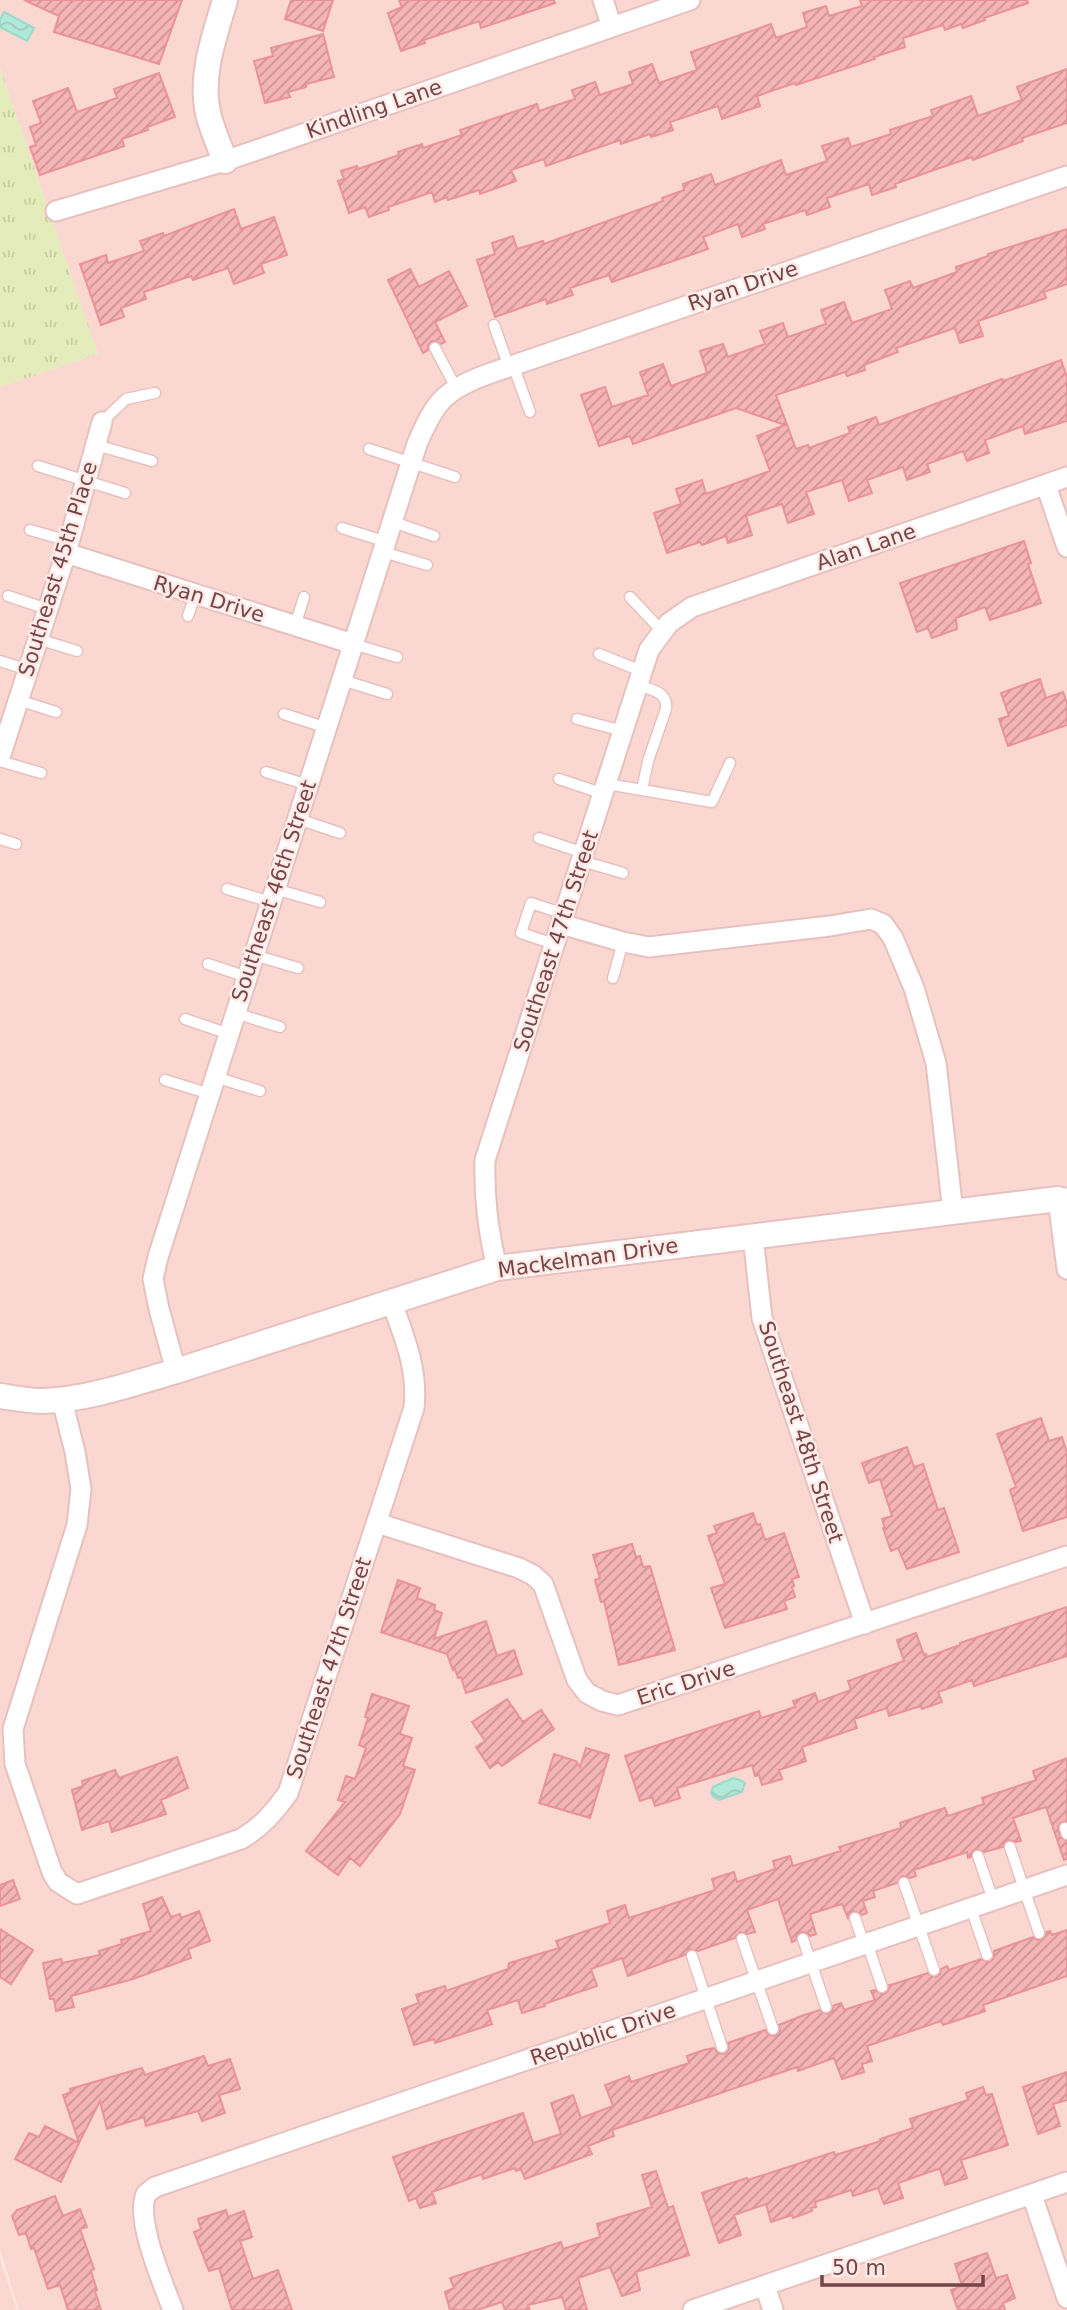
<svg xmlns="http://www.w3.org/2000/svg" width="1067" height="2310" viewBox="0 0 1067 2310" font-family="'DejaVu Sans',sans-serif">
  <style>
    .residential { fill: #fbd7d2 }
    .grass { fill: url(#grass-tufts) }
    .water { fill: url(#water-waves); stroke: #97dbc8; stroke-width: 2 }
    .building { fill: url(#building-hatch); stroke: #e99398; stroke-width: 2 }
    .lines { fill: none; stroke-linecap: round; stroke-linejoin: round }
    .service-casing { stroke: #e7c1bf; stroke-width: 13 }
    .minor-casing { stroke: #e7c1bf; stroke-width: 23 }
    .tertiary-casing { stroke: #e7c1bf; stroke-width: 28 }
    .service { stroke: #fff; stroke-width: 10 }
    .minor { stroke: #fff; stroke-width: 19 }
    .tertiary { stroke: #fff; stroke-width: 24 }
    .labels { text-anchor: middle; stroke-width: 5; stroke-linejoin: round; paint-order: stroke }
    .street-label { font-size: 21px; fill: #754549; stroke: #ffeae6 }
  </style>
  <defs>
    <pattern id="grass-tufts" width="24" height="20" patternUnits="userSpaceOnUse" patternTransform="scale(1.75)"><rect width="24" height="20" fill="#e4ecbc"/><path d="M3 7l-1-3M5 7V3M7 7l1-3M15 17l-1-3M17 17v-4M19 17l1-3" fill="none" stroke="#c7cca3"/></pattern>
    <pattern id="water-waves" width="16" height="10" patternUnits="userSpaceOnUse" patternTransform="scale(1.75)"><rect width="16" height="10" fill="#b2e8d8"/><path d="M0 5q4-4 8 0t8 0" fill="none" stroke="#9dc8bb"/></pattern>
    <pattern id="building-hatch" width="6" height="6" patternUnits="userSpaceOnUse" patternTransform="scale(1.75)"><rect width="6" height="6" fill="#f5b4b6"/><path d="M-1 1l2-2M0 6l6-6M5 7l2-2" fill="none" stroke="#cb9496"/></pattern>
  </defs>
  <rect width="100%" height="100%" fill="#fee4de"/>
  <path class="residential" d="M0 0H1067V2310H19L0 2249V387L98 354 0 68Z
    M0 2260 17 2310H0Z"/>
  <path class="grass" d="M0 68 98 354 0 387Z"/>
  <path class="water" d="M4 12 34 28 27 41 0 27V20Z
    M733 1778 740 1780 745 1783 742 1792 719 1800 714 1797 711 1793 713 1787Z"/>
  <path class="building" d="M24 0H182L159 64 54 32 59 16Z
    M291 0H333L323 31 285 19Z
    M399 0H554L555 3 481 28 479 21 424 40 425 43 401 51 388 13 402 7Z
    M860 0H1027L1028 3 984 18 985 20 963 28 961 24 945 30 943 25 903 38 905 47 874 57 875 59 796 85 795 83 757 96 760 106 722 119 718 106 670 122 673 130 651 137 650 134 621 144 620 140 546 166 544 159 511 170 516 181 480 194 479 190 448 200 447 197 435 202 432 192 388 207 389 210 369 217 365 207 349 213 338 181 344 179 341 171 357 166 358 169 399 155 398 152 422 144 423 148 462 135 460 130 537 104 539 111 575 99 572 90 595 82 600 95 633 84 629 72 652 64 659 83 697 70 691 52 771 24 776 38 807 27 803 13 826 6 829 16 862 6Z
    M323 34 334 77 306 84V87L288 92 290 97 265 103 254 61 273 56 271 48Z
    M1067 69V123L1022 138 1023 141 991 153 973 160 972 157 931 171 895 184 896 187 872 195 869 184 827 198 830 207 807 215 805 210 763 224 765 229 742 237 738 224 703 237 708 249 612 282 609 275 570 288 573 295 547 304 546 299 495 317 477 260 495 254 492 243 513 236 517 249 543 241 544 244 663 201 662 198 684 190 683 184 711 174 715 185 781 160 786 175 827 161 822 146 848 138 851 147 891 134 890 130 933 116 931 110 971 96 978 116 1022 100 1017 87Z
    M159 73 175 117 147 127 148 130 122 139 124 146 40 175 30 147 36 145 30 127 41 123 33 101 68 88 77 112 117 98 114 89Z
    M234 209 241 229 274 217 287 255 261 264 264 273 234 284 228 268 193 280 191 276 144 292 146 299 121 308 124 317 101 325 80 264 106 255 108 263 144 251 140 241 163 233 164 236Z
    M1067 229V284L1044 292 1046 298 978 321 983 336 960 343 955 328 896 348 898 352 864 365 865 370 847 376 845 372 776 395 796 449 808 445 809 448 850 433 848 427 876 417 879 425 1002 379 1003 381 1061 360 1067 377V421L1025 434 1023 426 985 440 989 453 967 461 963 451 927 464 930 472 907 480 903 467 867 480 872 493 849 501 842 480 806 492 814 514 788 523 782 504 746 516 752 535 728 543 726 536 702 545 700 542 667 553 654 513 681 504 676 489 702 480 706 494 770 471 757 436 785 425 736 408 633 444 630 436 599 446 581 395 605 387 612 407 648 395 640 372 663 364 671 386 707 373 700 351 723 344 728 357 765 344 760 331 783 323 788 337 826 324 821 310 844 302 852 323 892 309 885 290 910 281 913 288 957 272 956 267 988 256V254Z
    M410 269 419 287 449 271 467 306 435 322 445 342 441 344 432 341 428 345V350L423 353 388 280Z
    M1024 541 1031 563 1028 564 1041 603 990 620 985 607 956 618 957 629 932 638 928 628 917 632 900 583Z
    M1040 679 1046 698 1063 692 1067 703V725L1008 746 999 719 1009 716 1001 693Z
    M1041 1418 1049 1441 1062 1437 1067 1453V1517L1023 1531 1010 1490 1016 1487 997 1434Z
    M907 1447 914 1467 923 1464 938 1510 944 1508 959 1552 907 1569 898 1548 891 1551 883 1528H885L882 1519 892 1516 880 1479 869 1483 862 1463Z
    M753 1513 757 1525 760 1524 765 1540 784 1533 799 1577 792 1579 794 1586 792 1587 795 1597 784 1601 787 1609 725 1628 711 1588 725 1584 708 1536 717 1533 714 1526Z
    M632 1544 636 1557 640 1556 643 1567 650 1566 675 1650 619 1665 604 1601 601 1602 595 1580 600 1578 593 1555Z
    M398 1580 420 1588 417 1598 435 1605 434 1610 442 1613 434 1639 486 1621 497 1656 514 1650 522 1674 466 1693 461 1677 458 1678 455 1669 453 1670 447 1654 381 1632Z
    M1067 1607V1656L974 1686 972 1680 938 1692 942 1702 922 1709 921 1706 889 1716 887 1708 854 1719 857 1728 802 1747 806 1761 779 1770 782 1779 762 1785 759 1775 755 1776 752 1765 677 1788 680 1798 655 1806 652 1797 640 1801 625 1756 759 1711 761 1718 795 1707 793 1701 815 1693 818 1702 851 1690 848 1681 904 1661 897 1640 916 1633 924 1655 926 1654 927 1657 960 1645V1643Z
    M372 1694 409 1706 400 1734 412 1738 403 1766 415 1770 400 1814 360 1866 350 1858 338 1875 306 1851 345 1802 338 1800 346 1776 355 1779 366 1748 359 1745 368 1718 365 1717Z
    M507 1699 523 1722 541 1710 554 1729 502 1766 498 1762 490 1768 476 1747 485 1741 472 1722Z
    M586 1748 609 1755 590 1818 539 1803 554 1754 576 1761 580 1767Z
    M177 1757 188 1788 161 1800 166 1814 112 1832 109 1821 82 1830 72 1790 83 1786 82 1781 115 1770 119 1778Z
    M1067 1758V1821L1060 1823 1058 1827 1060 1837 1067 1841V1859L1064 1860 1046 1807 1013 1818 1021 1841 1016 1842 1008 1840 1004 1843 1003 1847 999 1848 984 1852 976 1849 972 1852 971 1857 968 1858 967 1852 914 1870 916 1876 910 1878 902 1876 897 1883 873 1891 875 1897 863 1901 867 1913 862 1915 853 1911 849 1914 848 1918 842 1904 810 1914 816 1934 810 1936 807 1933 801 1932 797 1935 796 1940 792 1942 778 1899 747 1910 755 1932 747 1934 740 1932 735 1938 698 1951 689 1949 685 1955 628 1976 622 1958 591 1969 597 1986 544 2004 545 2006 522 2013 518 2000 487 2010 492 2024 435 2043 434 2039 414 2045 402 2009 419 2003 416 1995 445 1986 446 1991 508 1969 509 1963 559 1948 556 1941 610 1923 607 1911 625 1905 629 1918 715 1890 712 1879 734 1872 737 1882 775 1869 773 1861 790 1856 793 1866 841 1851 839 1847 901 1828 900 1823 929 1813 945 1808 948 1816 984 1804 982 1798 1036 1780 1033 1771Z
    M13 1880 20 1899 0 1906V1885Z
    M162 1897 171 1917 180 1914 181 1918 199 1911 210 1941 188 1949 191 1958 133 1979 71 1996 74 2007 56 2011 54 1999H50L43 1963 61 1959 62 1963 100 1955 99 1951 122 1944 121 1940 151 1931 143 1904Z
    M0 1929 33 1950 11 1984 0 1977Z
    M1067 1930V1976L983 2005 985 2011 943 2025 941 2021 867 2046 872 2061 862 2064 864 2072 842 2079 834 2058 798 2071 797 2067 612 2130 614 2136 588 2146 592 2154 525 2179 521 2169 516 2171 515 2168 483 2179 482 2174 432 2192 436 2203 420 2208 416 2198 409 2201 393 2157 520 2114 523 2113 533 2143 561 2134 551 2103 573 2095 581 2118 613 2106 605 2085 629 2076 631 2082 689 2063 687 2056 704 2050 714 2048 718 2053 725 2054 729 2049 728 2043 765 2030 769 2035 775 2036 780 2031 779 2025 804 2015 820 2010 828 2014 832 2011 833 2006 841 2003 844 2010 875 2000 871 1991 875 1990 884 1994 888 1991 889 1985 894 1984 928 1973 936 1977 940 1974 941 1969 947 1966 949 1970 981 1959 989 1962 993 1959 994 1951 1033 1937 1037 1940H1042L1046 1932 1050 1931 1052 1935Z
    M204 2056 208 2066 230 2059 240 2089 219 2095 225 2113 202 2121 198 2111 146 2126 144 2117 107 2129 100 2101 79 2143 63 2095 71 2092 70 2089 142 2068 145 2075Z
    M1067 2072V2100L1053 2104 1060 2126 1038 2134 1023 2087Z
    M983 2087 986 2095 992 2094 1008 2145 961 2160 967 2178 945 2185 940 2169 935 2170 898 2183 903 2198 884 2204 878 2188 853 2196 851 2190 815 2202 816 2207 811 2208 812 2211 793 2218 792 2215 771 2222 766 2204 734 2215 741 2235 719 2243 702 2193 747 2178 748 2180 834 2152 835 2155 881 2141 880 2139 913 2128 910 2119 968 2100 966 2093Z
    M45 2126 79 2143 61 2182 15 2159 29 2133 39 2137Z
    M656 2171 668 2208 673 2206 689 2255 636 2272 640 2290 622 2296 610 2267 578 2278 587 2310H566L562 2297 528 2305 530 2310H505L502 2302 477 2310H450L445 2292 454 2288 450 2278 561 2242 563 2249 600 2237 597 2224 652 2207 642 2175Z
    M55 2196 63 2216 80 2209 87 2227 80 2229 94 2269 91 2271 97 2290 95 2291 101 2310H68L60 2285 48 2289 34 2248 31 2249 26 2233 19 2235 12 2216 17 2210Z
    M226 2210 228 2217 244 2211 252 2237 240 2241 253 2279 278 2270 292 2310H232L219 2268 209 2271 194 2232 201 2229 198 2219Z
    M987 2253 996 2278 1007 2275 1015 2298 1003 2303 1005 2310H958L951 2290 962 2286 955 2264Z"/>
  <g class="lines">
    <g class="service-casing">
      <path id="service" d="M494 325 509 367
        M435 348 456 388
        M513 365 530 412
        M102 422 126 399 155 393
        M96 445 152 461
        M369 449 455 477
        M38 466 125 493
        M393 522 434 536
        M342 528 387 542
        M30 530 69 541
        M383 552 427 565
        M8 596 47 609
        M630 597 662 631
        M188 616 195 595
        M295 626 304 597
        M38 639 77 651
        M353 644 397 657
        M599 654 641 671
        M0 661 28 670
        M342 680 387 694
        M637 685C651 690 668 691 666 709L648 761 642 790
        M18 700 56 712
        M284 714 327 728
        M577 719 623 731
        M0 761 41 773
        M266 772 308 785
        M559 779 604 794
        M607 784 712 802 730 763
        M298 819 340 833
        M539 838 584 853
        M0 839 16 844
        M582 861 623 873
        M227 889 271 902
        M275 889 320 902
        M554 944 521 933 531 903 564 914
        M254 955 298 968
        M208 964 247 977
        M613 978 623 942
        M235 1013 280 1027
        M185 1019 229 1034
        M215 1077 260 1091
        M165 1080 210 1094
        M1065 1828 1067 1834
        M1010 1847 1039 1933
        M978 1856 993 1900
        M904 1883 934 1970
        M971 1908 987 1955
        M855 1918 864 1944
        M742 1939 773 2029
        M803 1939 826 2007
        M867 1943 882 1987
        M692 1956 722 2047"/>
    </g>
    <g class="minor-casing">
      <path id="minor" d="M603 0 612 27
        M56 211 225 161 690 0
        M1046 485 1067 547
        M66 553 353 644
        M0 757 66 553 102 422
        M561 924 623 942 649 947 830 926 871 919 883 924 893 938 914 988 936 1063 953 1212
        M1067 1198 1058 1199 1067 1269
        M753 1236 762 1318 865 1624
        M497 1268C488 1230 484 1199 485 1160L649 650 669 623 692 607 1067 477
        M176 1371 159 1309 153 1279 158 1257 417 444C435 402 444 390 488 374L1067 176
        M62 1400 75 1452 81 1489 77 1525 13 1729 15 1764 52 1872 58 1882 77 1894 241 1839C262 1827 274 1812 288 1793L414 1408C418 1369 405 1339 392 1303
        M377 1523 519 1568 533 1575 543 1584 577 1680 587 1693 602 1701 618 1705 1067 1556
        M1032 2195 1067 2298
        M765 2286 773 2310
        M173 2310C163 2283 135 2220 146 2194L155 2187 1067 1875
        M693 2310 1067 2182"/>
    </g>
    <g class="tertiary-casing">
      <path id="tertiary" d="M225 161C219 144 210 126 207 108 201 71 215 35 225 0
        M0 1396C14 1398 29 1401 43 1401 86 1400 135 1383 176 1371L497 1268 1058 1199"/>
    </g>
    <use href="#service" class="service"/>
    <use href="#minor" class="minor"/>
    <use href="#tertiary" class="tertiary"/>
  </g>
  <g class="labels">
    <g class="street-label">
      <text transform="translate(374 109) rotate(-19)" y="7">Kindling Lane</text>
      <text transform="translate(743 286) rotate(-19)" y="7">Ryan Drive</text>
      <text transform="translate(866 547) rotate(-19)" y="7">Alan Lane</text>
      <text transform="translate(58 569) rotate(-73)" y="7">Southeast 45th Place</text>
      <text transform="translate(209 599) rotate(17)" y="7">Ryan Drive</text>
      <text transform="translate(274 891) rotate(-72)" y="7">Southeast 46th Street</text>
      <text transform="translate(556 941) rotate(-72)" y="7">Southeast 47th Street</text>
      <text transform="translate(588 1258) rotate(-8)" y="7">Mackelman Drive</text>
      <text transform="translate(801 1432) rotate(72)" y="7">Southeast 48th Street</text>
      <text transform="translate(329 1668) rotate(-72)" y="7">Southeast 47th Street</text>
      <text transform="translate(686 1683) rotate(-18)" y="7">Eric Drive</text>
      <text transform="translate(603 2034) rotate(-19)" y="7">Republic Drive</text>
    </g>
  </g>
  <path d="M822 2275v10h161v-10" fill="none" stroke="#754549" stroke-width="3.5"/>
  <text x="832" y="2275" font-size="21" fill="#754549" stroke="#ffeae6" stroke-width="5" paint-order="stroke">50 m</text>
</svg>
